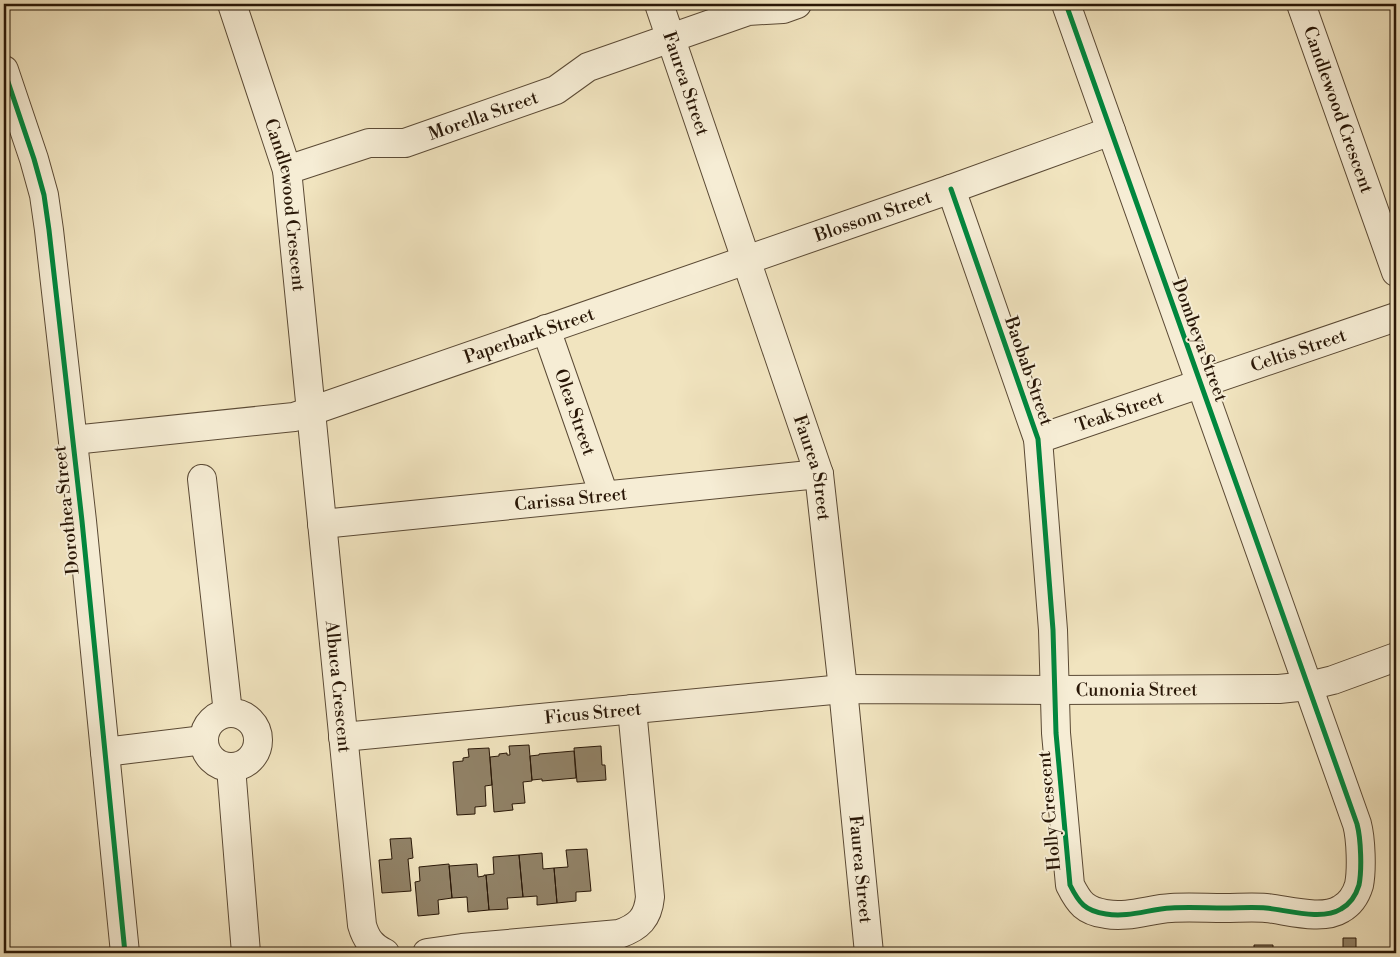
<svg xmlns="http://www.w3.org/2000/svg" width="1400" height="957" viewBox="0 0 1400 957" font-family="'Libre Bodoni',serif">
  <style>
    .building { fill: #918267; stroke: #291707 }
    .lines { fill: none; stroke-linecap: round; stroke-linejoin: round }
    .minor-casing { stroke: #5b4a35; stroke-width: 30 }
    .minor { stroke: #f6edd5; stroke-width: 28 }
    .cycleway-casing { stroke: #f6edd5; stroke-width: 8 }
    .cycleway { stroke: #00873e; stroke-width: 5 }
    .labels { text-anchor: middle; stroke-width: 4; stroke-linejoin: round; paint-order: stroke }
    .street-label { font-size: 18px; fill: #291707; stroke: #f6edd5 }
  </style>
  <rect width="100%" height="100%" fill="#f1e4bf"/>
  <filter id="stains"><feTurbulence type="fractalNoise" baseFrequency=".004" numOctaves="4"/><feColorMatrix values="0 0 0 0 .2 0 0 0 0 .09 0 0 0 0 .02 0 0 0 .5 -.17"/></filter>
  <radialGradient id="worn" r=".72"><stop offset=".6" stop-color="#630" stop-opacity="0"/><stop offset="1" stop-color="#630" stop-opacity=".3"/></radialGradient>
  <path class="building" d="M529 745 532 781 523 782 525 803 512 804 513 810 494 812 490 757 499 756V754L507 753V755H510L509 746Z
    M601 746 602 765H605L606 780 577 782 574 748Z
    M489 748 492 785 485 786 486 806 475 807V814L457 815 453 762 463 761V758L469 757 468 749Z
    M574 751 576 778 542 781V779L532 780 530 756 539 755V754Z
    M411 838 413 858 408 859 411 891 382 893 379 860 392 859 390 839Z
    M587 849 591 891 576 892V901L557 903 554 868 568 867 566 850Z
    M542 853 543 869 554 868 557 903 537 905V896L523 897 519 855Z
    M519 855 523 897 507 898 508 909 489 910 486 875 494 874 493 857Z
    M449 864 452 898 438 900 439 914 418 916 415 882 420 881 419 867Z
    M477 864 478 877 484 876V875H486L489 910 468 912 467 897 452 898 449 866Z
    M1343 938H1356V953H1321V948H1343Z
    M1254 945H1273V951H1286V953H1254Z
    M1286 949H1321V953H1286Z"/>
  <g class="lines">
    <g class="minor-casing">
      <g id="minor">
        <path id="s1" d="M232 4 287 170 362 925C366 939 372 947 385 953"/>
        <path id="s2" d="M659 4 819 474 843 689 869 953"/>
        <path id="s3" d="M1301 4 1396 272"/>
        <path d="M4 70 34 159 44 195 49 230 82 521 125 953"/>
        <path id="s4" d="M287 170 369 143H405L556 90 588 67 748 11 783 9 797 4"/>
        <path d="M951 189 1038 439 1053 630 1056 733 1070 885C1079 903 1085 911 1106 914 1128 918 1150 909 1171 908 1188 907 1207 908 1224 908 1238 908 1253 907 1266 908 1287 910 1322 921 1341 909 1350 904 1356 895 1359 885 1362 870 1361 839 1357 824L1066 4"/>
        <path id="s5" d="M546 329 604 495"/>
        <path id="s6" d="M1038 439 1396 317"/>
        <path id="s7" d="M73 440 294 417 951 189 1111 131"/>
        <path d="M202 479 228 713"/>
        <path id="s8" d="M322 524 819 474"/>
        <circle cx="231" cy="740" r="27"/>
        <path id="s9" d="M343 737 843 689 1055 690 1279 689 1308 686 1333 680 1396 657"/>
        <path d="M105 752 204 740"/>
        <path d="M231 767 246 953"/>
        <path d="M427 953 462 948 619 934C639 927 648 918 650 897L632 709"/>
      </g>
    </g>
    <use href="#minor" class="minor"/>
    <g class="cycleway-casing">
      <path id="cycleway" d="M4 70 34 159 44 195 49 230 82 521 125 953
        M951 189 1038 439 1053 630 1056 733 1070 885C1079 903 1085 911 1106 914 1128 918 1150 909 1171 908 1188 907 1207 908 1224 908 1238 908 1253 907 1266 908 1287 910 1322 921 1341 909 1350 904 1356 895 1359 885 1362 870 1361 839 1357 824L1066 4"/>
    </g>
    <use href="#cycleway" class="cycleway"/>
  </g>
  <g class="labels">
    <g class="street-label">
      <text dy="6" stroke="none"><textPath href="#s2" startOffset="84">Faurea Street</textPath></text>
      <text dy="6" stroke="none"><textPath href="#s3" startOffset="112">Candlewood Crescent</textPath></text>
      <text dy="6" stroke="none"><textPath href="#s4" startOffset="205">Morella Street</textPath></text>
      <text dy="6" stroke="none"><textPath href="#s1" startOffset="209">Candlewood Crescent</textPath></text>
      <text dy="6" stroke="none"><textPath href="#s7" startOffset="835">Blossom Street</textPath></text>
      <text dy="6" stroke="none"><textPath href="#s7" startOffset="471">Paperbark Street</textPath></text>
      <text transform="translate(1200 340) rotate(70)" y="6">Dombeya Street</text>
      <text dy="6" stroke="none"><textPath href="#s6" startOffset="275">Celtis Street</textPath></text>
      <text transform="translate(1029 371) rotate(71)" y="6">Baobab Street</text>
      <text dy="6" stroke="none"><textPath href="#s6" startOffset="86">Teak Street</textPath></text>
      <text dy="6" stroke="none"><textPath href="#s5" startOffset="88">Olea Street</textPath></text>
      <text dy="6" stroke="none"><textPath href="#s2" startOffset="489">Faurea Street</textPath></text>
      <text dy="6" stroke="none"><textPath href="#s8" startOffset="250">Carissa Street</textPath></text>
      <text transform="translate(66 510) rotate(-96)" y="6">Dorothea Street</text>
      <text dy="6" stroke="none"><textPath href="#s1" startOffset="694">Albuca Crescent</textPath></text>
      <text dy="6" stroke="none"><textPath href="#s9" startOffset="796">Cunonia Street</textPath></text>
      <text dy="6" stroke="none"><textPath href="#s9" startOffset="251">Ficus Street</textPath></text>
      <text transform="translate(1049 811) rotate(-95)" y="6">Holly Crescent</text>
      <text dy="6" stroke="none"><textPath href="#s2" startOffset="894">Faurea Street</textPath></text>
    </g>
  </g>
  <rect width="1400" height="957" fill="none" stroke="#f1e4bf" stroke-width="20"/>
  <rect x="5" y="5" width="1390" height="947" fill="none" stroke="#291707" stroke-width="2.5"/>
  <rect x="10" y="10" width="1380" height="937" fill="none" stroke="#291707"/>
  <rect width="100%" height="100%" filter="url(#stains)"/>
  <rect width="100%" height="100%" fill="url(#worn)"/>
</svg>
